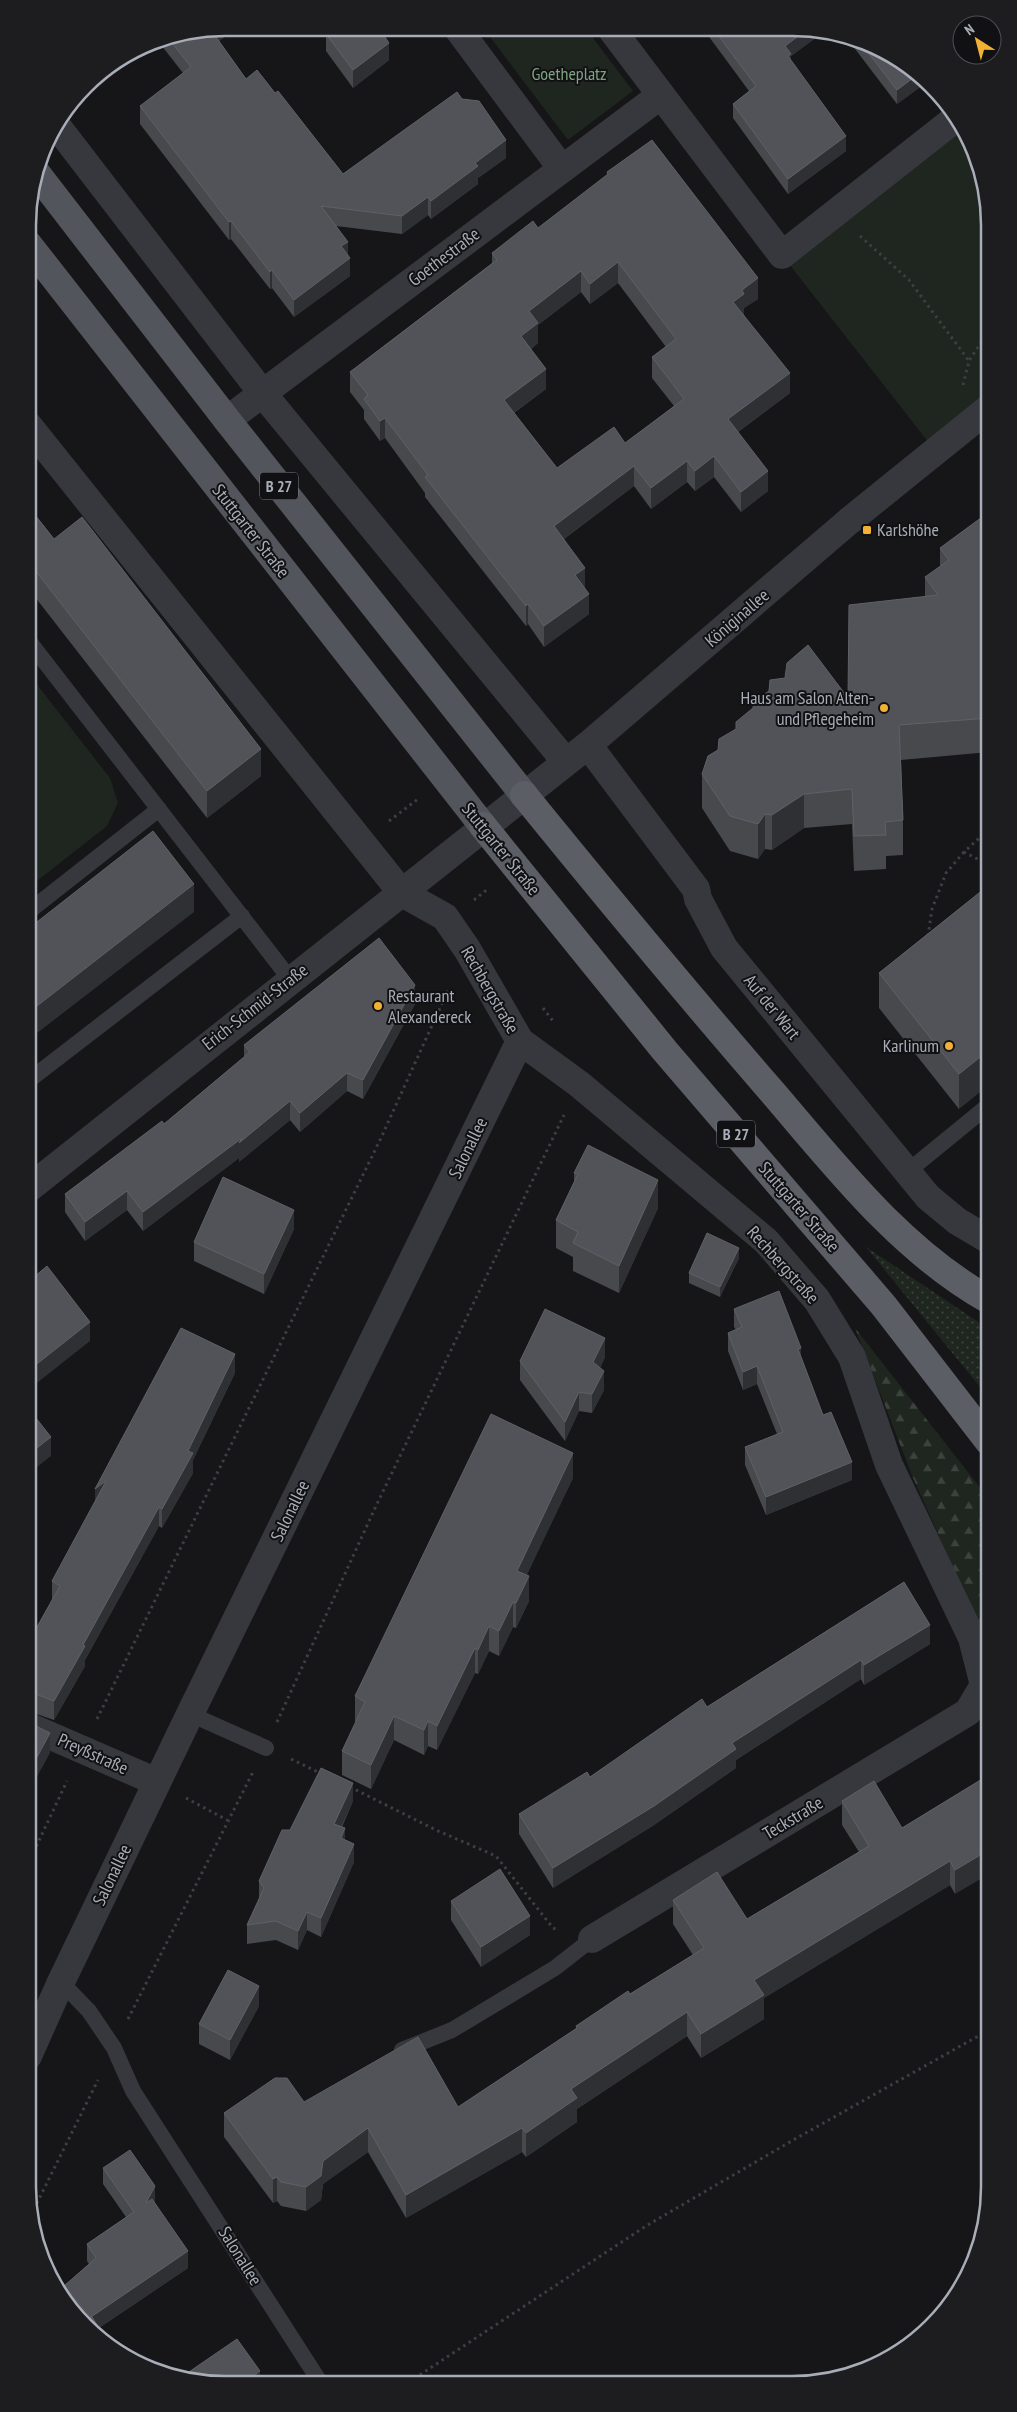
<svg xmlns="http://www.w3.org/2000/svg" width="1017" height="2412" viewBox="0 0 1017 2412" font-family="'PT Sans Narrow',sans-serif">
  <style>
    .grass { fill: url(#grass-dots) }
    .forest { fill: url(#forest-firs) }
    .park { fill: #1e261f }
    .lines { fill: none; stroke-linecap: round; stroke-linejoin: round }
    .path { stroke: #3d3f44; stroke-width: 3; stroke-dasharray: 2.5 4; stroke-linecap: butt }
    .service { stroke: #37383d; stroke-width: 16 }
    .minor { stroke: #37383d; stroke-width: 28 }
    .primary { stroke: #53555c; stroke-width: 28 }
    .trunk { stroke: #5b5e65; stroke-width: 28 }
    .wall { fill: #47494d; fill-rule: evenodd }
    .shaded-wall { fill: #2f3033 }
    .building { fill: #525359; stroke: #5f6168; fill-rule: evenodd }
    .poi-dot { fill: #f2b134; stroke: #111113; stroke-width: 2 }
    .labels { text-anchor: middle; stroke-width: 4; stroke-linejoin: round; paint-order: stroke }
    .shield { fill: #111113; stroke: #7b7e86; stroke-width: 1 }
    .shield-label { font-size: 16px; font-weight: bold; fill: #a8adb8 }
    .park-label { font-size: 18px; fill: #7fa381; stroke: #111113 }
    .street-label { font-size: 18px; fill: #a8adb8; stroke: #111113 }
    .poi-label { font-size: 18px; fill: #a8adb8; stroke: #111113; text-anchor: start }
    .rim { fill: none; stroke: #a8adb8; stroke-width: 2.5 }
  </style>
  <defs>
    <pattern id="grass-dots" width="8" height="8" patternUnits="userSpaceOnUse" patternTransform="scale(1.25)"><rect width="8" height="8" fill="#1e261f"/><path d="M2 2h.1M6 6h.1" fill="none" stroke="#3c433d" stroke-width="1.8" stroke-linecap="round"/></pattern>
    <pattern id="forest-firs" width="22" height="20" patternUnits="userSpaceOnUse" patternTransform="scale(1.25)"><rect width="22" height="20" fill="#1e261f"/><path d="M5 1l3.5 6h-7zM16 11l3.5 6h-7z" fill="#3c433d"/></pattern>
  </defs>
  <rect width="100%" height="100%" fill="#161618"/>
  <path class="grass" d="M866 1247 989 1329V1398Z"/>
  <path class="forest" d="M855 1328 989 1499V1647L913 1478Z"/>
  <path class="park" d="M484 29 587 30 633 91 568 140Z
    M963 127 983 174 989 225V408L936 452 782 255Z
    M28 673 110 778 118 803 107 826 28 888Z"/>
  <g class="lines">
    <path class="path" d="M860 236 909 280 969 361
      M963 385 969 361 989 330
      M389 821 418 799
      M989 865 964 852 989 829
      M474 900 489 888
      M928 936 932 909 946 873 964 852
      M543 1008 553 1021
      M97 1719 381 1138 449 988
      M277 1722 376 1506 564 1115
      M291 1759 322 1774
      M350 1787 436 1830 496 1856 553 1928 558 1930
      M186 1798 227 1820
      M28 1864 67 1781
      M128 2019 253 1772
      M31 2215 98 2080
      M409 2382 646 2226 795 2139 989 2030"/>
    <path class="service" d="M28 640 290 979
      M28 912 159 809
      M28 1081 242 916
      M907 1172 989 1105
      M190 1714 266 1748
      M61 1982 89 2011 114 2048 133 2091 320 2382
      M402 2050 452 2030 555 1968 592 1939"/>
    <path class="minor" d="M458 29 562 169
      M612 30 782 255 956 118
      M57 126 263 394 566 762
      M227 420 661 95
      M28 425 402 893 445 917 467 949 520 1041 579 1084 766 1241 817 1300 852 1357 889 1465 972 1638 984 1685 989 1694
      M588 745 696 889 698 899 724 948 928 1197 957 1221 989 1240
      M28 1189 588 745 849 521 989 408
      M28 1726 157 1782
      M592 1939 968 1712 984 1685
      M28 2056 61 1982 190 1714 520 1041"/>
    <path class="primary" d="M38 175 227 420 524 795
      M28 244 483 826"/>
    <path class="trunk" d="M524 795C606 896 689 996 774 1094 838 1169 902 1251 989 1300
      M483 826 665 1051 884 1306 989 1442"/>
  </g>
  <path class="wall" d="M225 28H237L219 41 246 79 275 93 343 174 506 158 478 178V184L431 219 428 215 402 234 336 226 348 255 350 276 294 317 272 288 270 289 231 239 229 240 140 124V106L183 73 158 41Z
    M325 28H379L389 60 353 88 326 51V34L328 32Z
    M704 30 825 31 791 56V61L846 151 788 194 733 118V104L749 91Z
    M846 37 880 48 927 82 897 104Z
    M607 172 758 299 744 308V315L790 393 738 432 768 491 741 512 714 477 695 491 687 482 651 509 634 486 564 539 585 587 589 614 544 647 528 624 526 626 425 497V493L385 438 380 441 364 419V410L350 392V372L492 263V253L538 228 607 175ZM618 283 666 347 652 357V378L674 406 625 443 557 468 514 413 546 389 531 349 538 343V325L581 292 590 304Z
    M28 506 54 539 261 776 207 818 28 588Z
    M989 512V752L901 760 903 820V855L886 856V869L854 871 852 824 804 828 772 850 765 849 758 859 730 851 702 808V774L848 698 925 597V577L940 567V548Z
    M989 885 959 1109 879 1008V973Z
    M415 1004 363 1099 347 1091 300 1132 290 1120 239 1162V1158L143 1231 127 1210 85 1241 65 1212V1194L164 1124 244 1057V1045Z
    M574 1173 658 1208 619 1293 573 1271V1257L556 1248V1220L574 1183Z
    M294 1229 264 1294 194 1261V1242Z
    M739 1258 720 1297 689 1283V1273Z
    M734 1309 801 1357 823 1415 852 1480 766 1515 745 1465V1447L777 1434 757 1384 743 1390 728 1351V1333L736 1330 734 1327Z
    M605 1357 600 1368 604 1390 592 1413 579 1411 565 1441 520 1380V1361Z
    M235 1373 193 1460V1473L162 1528 159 1526 85 1660V1666L54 1720 28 1711V1643L52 1600V1581Z
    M573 1478 526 1575 529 1601 516 1628 513 1627 499 1656 489 1651 478 1674 475 1673 437 1750 428 1746 424 1755 394 1740 371 1789 342 1775V1751L356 1722 355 1721V1696Z
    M904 1582 930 1644 864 1685 861 1679 736 1760V1768L654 1825 553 1888 519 1834V1814L590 1777 707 1707Z
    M987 1776 955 1894 950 1885 764 1998V2019L701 2058 687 2036 577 2109V2122L526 2157 522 2152 406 2218 368 2152 323 2184 321 2200 306 2211 281 2206 277 2201 273 2203 224 2137V2113L304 2102 458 2107 576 2029V2026L630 1994 693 1955 673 1924V1900L747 1919 859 1852 842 1825V1801L902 1828Z
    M353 1801 342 1827 345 1840 354 1862 321 1937 307 1930 298 1950 276 1940 247 1944V1925L259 1899V1881L290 1830Z
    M451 1901 530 1935 481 1967 451 1920Z
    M259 2006 230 2060 199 2044V2024Z
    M103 2168 155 2202V2203L188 2268 99 2328 86 2327 64 2298V2286L89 2264 87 2261V2244L126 2217 103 2184Z"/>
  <path class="shaded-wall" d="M225 28H237L210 47V30Z
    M805 31H825L791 56V69L785 46Z
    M389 43V60L353 88V70Z
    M917 75 927 82 897 104V90Z
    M846 136V151L788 194V179Z
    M506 140V158L478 178V184L431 219V201L475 163Z
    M428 197V215L402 234V216Z
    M231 221V239L229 240V222Z
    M348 242V259L350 258V276L294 317V300L341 246Z
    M618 262V283L590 304V284Z
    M272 270V288L270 289V272Z
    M581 271V292L538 325V343L521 356V336L529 311Z
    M758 278V299L744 308V314L733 322V302L742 290Z
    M546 369V389L504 420V400Z
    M790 373V393L728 439V419Z
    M385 418V438L380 441V421Z
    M714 456V477L695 491V471Z
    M687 461V482L651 509V488Z
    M634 466V486L554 546V526Z
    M768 471V491L741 512V492Z
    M585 568V588L575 575Z
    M589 594V614L544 647V626Z
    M528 604V624L526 626V606Z
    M261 749V776L207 818V791Z
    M804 794V828L772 850V815Z
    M765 814V849L758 859V824Z
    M194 884V912L28 1040V1013Z
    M415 985V1004L363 1099V1080Z
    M989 1050V1085L959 1109V1074Z
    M347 1073V1091L300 1132V1113Z
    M290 1101V1120L239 1162V1158L143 1231V1212Z
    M658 1180V1208L619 1293V1266Z
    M127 1191V1210L85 1241V1222Z
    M294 1210V1229L264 1294V1274Z
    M739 1248V1258L720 1297V1287Z
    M90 1322V1341L28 1390V1371Z
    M605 1338V1357L593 1382V1362Z
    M801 1348V1366L798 1349Z
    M235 1354V1373L193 1460V1473L162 1528V1509L188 1451Z
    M757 1366V1384L743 1390V1372Z
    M604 1371V1390L592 1413V1394Z
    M579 1392V1411L565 1441V1422Z
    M51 1437V1456L28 1474V1455Z
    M573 1453V1478L517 1596V1571Z
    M852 1462V1480L766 1515V1497Z
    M106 1481 95 1509V1489Z
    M159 1507V1526L85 1660V1666L54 1720V1701L83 1645Z
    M529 1576V1601L516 1628V1603Z
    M513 1602V1627L499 1656V1631Z
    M930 1625V1644L864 1685V1665Z
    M489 1626V1651L478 1674V1650Z
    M475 1648V1673L437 1750V1726Z
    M861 1660V1679L736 1760V1768L654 1825 553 1888V1868L732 1743Z
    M394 1716V1740L371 1789V1765Z
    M428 1721V1746L424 1755V1730Z
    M50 1733V1753L28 1793V1774Z
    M353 1783V1801L334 1842V1824Z
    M345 1828V1847L341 1838Z
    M354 1844V1862L321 1937V1918Z
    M989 1850V1874L955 1894V1870Z
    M950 1861V1885L764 1998V2019L701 2058V2034L754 1980Z
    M307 1912V1930L298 1950V1931Z
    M530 1916V1935L481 1967V1947Z
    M259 1986V2006L230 2060V2040Z
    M687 2012V2036L577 2109V2122L526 2157V2133L571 2089Z
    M368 2128V2152L323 2184 321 2200 306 2211V2187L323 2161Z
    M522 2128V2152L406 2218V2195Z
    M277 2177V2201L273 2203V2179Z
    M155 2186V2202L146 2220V2203Z
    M188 2251V2268L93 2332 91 2317Z
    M260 2371V2381H246Z"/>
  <path class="building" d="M333 28H379L389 43 353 70 326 34Z
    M211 30 246 79 257 70 275 93 278 91 343 174 457 92 462 99 479 101 506 140 475 163 478 166 431 201 428 197 402 216 321 206 348 242 341 246 350 258 294 300 272 270 270 272 231 221 229 222 140 106 191 67 169 39Z
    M715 31H805L785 46 791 54 788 56 846 136 788 179 733 104 756 86Z
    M860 42 880 48 917 75 897 90Z
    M652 140 758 278 742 290 744 294 733 302 790 373 728 419 768 471 741 492 714 456 695 471 687 461 651 488 634 466 554 526 585 568 575 575 589 594 544 626 528 604 526 606 425 477 428 475 385 418 380 421 364 399 368 395 350 372 497 260 492 253 533 221 538 228 608 174 607 172ZM618 262 676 339 652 357 684 399 625 443 614 427 557 468 504 400 546 369 521 336 538 323 529 311 581 271 590 284Z
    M28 506 54 539 82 517 261 749 207 791 28 561Z
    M989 512V718L899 725 903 820 885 822 886 835 854 836 852 789 804 794 772 815 765 814 758 824 730 816 702 774 708 756 718 750 719 739 736 729V722L753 708 754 702 769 691 770 680 785 678 787 663 808 645 848 698 849 605 938 595 925 577 949 560 940 548Z
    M153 831 194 884 28 1013V929Z
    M989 885V1050L959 1074 879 973Z
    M379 938 415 985 363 1080 347 1073 300 1113 290 1101 239 1143 242 1138 143 1212 127 1191 85 1222 65 1194 162 1121 164 1124 250 1052 244 1045Z
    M588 1145 658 1180 619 1266 573 1243 578 1232 556 1220 578 1174 574 1173Z
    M223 1177 294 1210 264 1274 194 1242Z
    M707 1233 739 1248 720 1287 689 1273Z
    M47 1266 90 1322 28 1371V1282Z
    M779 1291 801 1348 798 1349 823 1415 831 1412 852 1462 766 1497 745 1447 783 1432 757 1366 743 1372 728 1333 742 1327 734 1309Z
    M545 1309 605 1338 593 1362 604 1371 592 1394 579 1392 565 1422 520 1361Z
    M181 1328 235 1354 188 1451 193 1453 162 1509 159 1507 83 1645 85 1646 54 1701 28 1691V1643L60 1586 52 1581 106 1481 95 1489Z
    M28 1408 51 1437 28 1455Z
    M491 1414 573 1453 517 1571 529 1576 516 1603 513 1602 499 1631 489 1626 478 1650 475 1648 437 1726 428 1721 424 1730 394 1716 371 1765 342 1751 365 1702 355 1696Z
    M904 1582 930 1625 864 1665 861 1660 732 1743 736 1749 654 1806 553 1868 519 1814 587 1772 590 1777 702 1699 707 1707Z
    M28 1722 50 1733 28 1774Z
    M321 1768 353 1783 334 1824 345 1828 341 1838 354 1844 321 1918 307 1912 298 1931 276 1921 247 1925 264 1888 259 1881 282 1830H290Z
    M987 1776 989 1779V1850L955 1870 950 1861 754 1980 764 1995 701 2034 687 2012 571 2089 577 2098 526 2133 522 2128 406 2195 368 2128 323 2161 321 2176 306 2187 281 2182 277 2177 273 2179 224 2113 275 2078H287L304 2102 418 2037 458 2107 577 2028 576 2026 628 1991 630 1994 704 1948 673 1900 717 1872 747 1919 869 1846 842 1801 874 1781 902 1828Z
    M500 1869 530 1916 481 1947 451 1901Z
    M228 1970 259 1986 230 2040 199 2024Z
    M130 2150 155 2186 146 2203 152 2199 188 2251 91 2317 64 2286 96 2258 87 2244 134 2212 103 2168Z
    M92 2317 110 2345 86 2327 82 2323Z
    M237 2339 260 2371 246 2381 186 2380 183 2376Z"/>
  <g class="poi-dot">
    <rect x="862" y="525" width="10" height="10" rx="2.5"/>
    <circle cx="884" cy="708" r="5"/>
    <circle cx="378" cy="1006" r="5"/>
    <circle cx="949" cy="1046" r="5"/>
  </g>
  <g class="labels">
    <g class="shield">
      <rect x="260" y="472.5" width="38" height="27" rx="4"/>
      <rect x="717" y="1120.5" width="38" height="27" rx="4"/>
    </g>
    <g class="shield-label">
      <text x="279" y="492">B 27</text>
      <text x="736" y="1140">B 27</text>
    </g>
    <g class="park-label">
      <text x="569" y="80">Goetheplatz</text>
    </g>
    <g class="street-label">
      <text transform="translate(444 257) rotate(-37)" y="6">Goethestraße</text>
      <text transform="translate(251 531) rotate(52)" y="6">Stuttgarter Straße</text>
      <text transform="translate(737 618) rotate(-41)" y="6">Königinallee</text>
      <text transform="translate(501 849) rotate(51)" y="6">Stuttgarter Straße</text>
      <text transform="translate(490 990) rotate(60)" y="6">Rechbergstraße</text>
      <text transform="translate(255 1007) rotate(-38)" y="6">Erich-Schmid-Straße</text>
      <text transform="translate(772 1007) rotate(51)" y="6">Auf der Wart</text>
      <text transform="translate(468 1148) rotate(-64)" y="6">Salonallee</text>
      <text transform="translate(799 1207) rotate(49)" y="6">Stuttgarter Straße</text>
      <text transform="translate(783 1265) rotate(48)" y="6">Rechbergstraße</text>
      <text transform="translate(290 1511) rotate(-64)" y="6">Salonallee</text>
      <text transform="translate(93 1754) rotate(24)" y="6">Preyßstraße</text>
      <text transform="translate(793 1818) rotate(-31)" y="6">Teckstraße</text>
      <text transform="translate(112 1875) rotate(-64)" y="6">Salonallee</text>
      <text transform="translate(240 2256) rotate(58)" y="6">Salonallee</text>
    </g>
    <g class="poi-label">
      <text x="877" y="536">Karlshöhe</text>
      <text x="874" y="704" text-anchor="end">Haus am Salon Alten-<tspan x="874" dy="21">und Pflegeheim</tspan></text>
      <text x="388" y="1002">Restaurant<tspan x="388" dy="21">Alexandereck</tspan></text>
      <text x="939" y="1052" text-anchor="end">Karlinum</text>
    </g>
  </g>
  <path d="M0 0H1017V2412H0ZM225 36H792A189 189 0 0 1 981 225V2187A189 189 0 0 1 792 2376H225A189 189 0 0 1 36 2187V225A189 189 0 0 1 225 36Z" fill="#1d1d20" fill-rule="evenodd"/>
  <path class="rim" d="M225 36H792A189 189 0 0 1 981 225V2187A189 189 0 0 1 792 2376H225A189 189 0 0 1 36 2187V225A189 189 0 0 1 225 36Z"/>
  <g transform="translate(977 40) rotate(324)"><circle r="24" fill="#111113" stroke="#4d4f55"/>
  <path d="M0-4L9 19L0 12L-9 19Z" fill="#f2b134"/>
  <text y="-8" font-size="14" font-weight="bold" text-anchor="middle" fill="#a8adb8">N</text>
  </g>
</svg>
